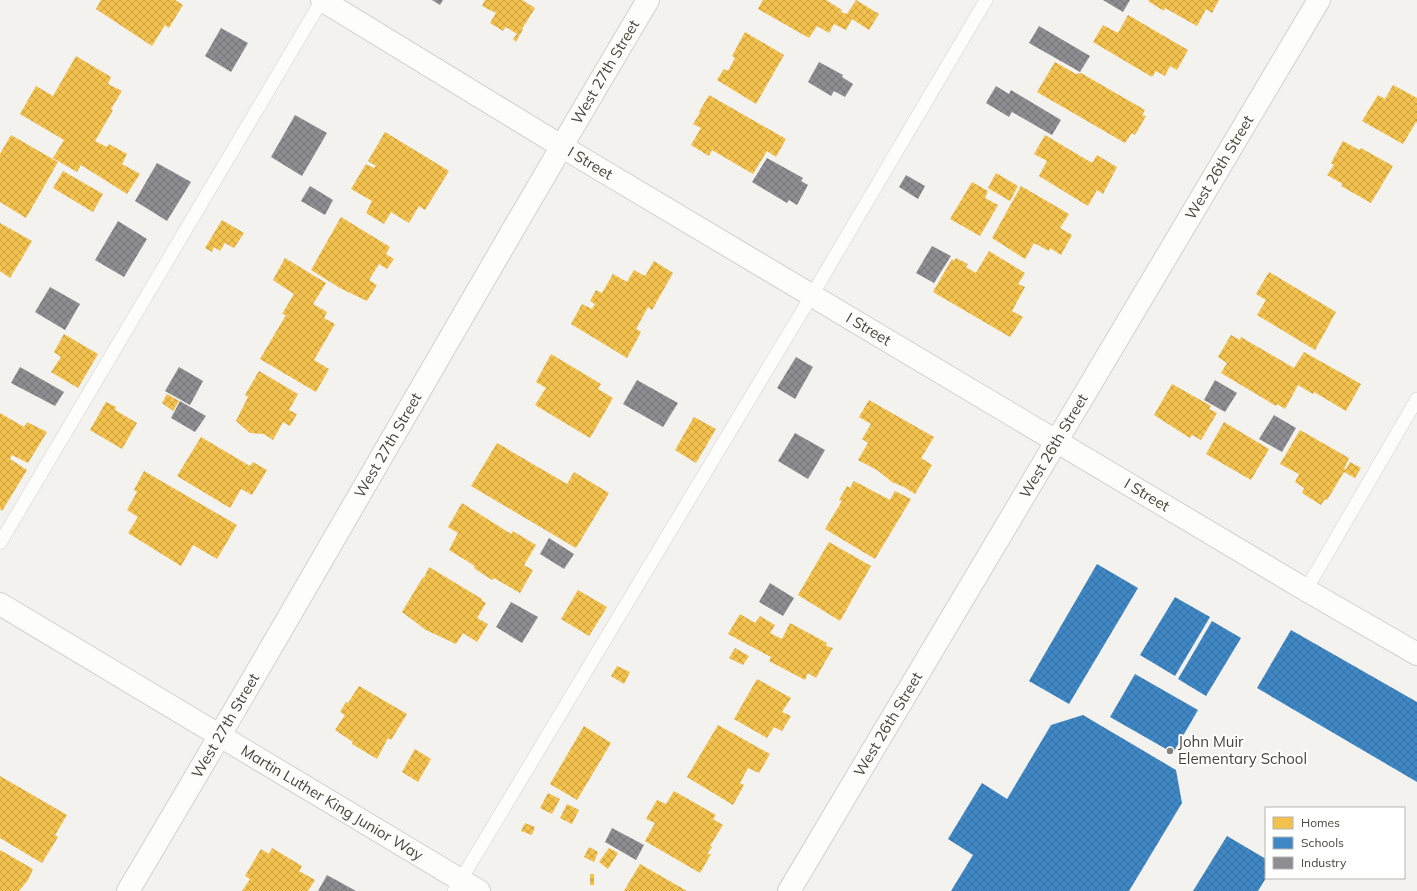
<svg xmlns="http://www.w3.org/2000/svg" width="1417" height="891" viewBox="0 0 1417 891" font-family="Mulish,sans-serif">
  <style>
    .homes { fill: url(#homes-cross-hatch) }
    .schools { fill: url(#schools-cross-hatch) }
    .industry { fill: url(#industry-cross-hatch) }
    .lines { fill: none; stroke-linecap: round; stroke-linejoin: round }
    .service-casing { stroke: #d2d0cb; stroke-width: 14 }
    .minor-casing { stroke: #d2d0cb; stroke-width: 24 }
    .service { stroke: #fdfdfc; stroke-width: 13 }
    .minor { stroke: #fdfdfc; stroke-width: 22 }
    .poi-dot { fill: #868178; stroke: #fff; stroke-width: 1.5 }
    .labels { text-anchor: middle; stroke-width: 4; stroke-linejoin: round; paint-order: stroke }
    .street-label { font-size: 15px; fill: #4b4439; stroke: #fff }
    .poi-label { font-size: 15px; fill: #4b4439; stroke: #fff; text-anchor: start }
  </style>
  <defs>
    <pattern id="homes-cross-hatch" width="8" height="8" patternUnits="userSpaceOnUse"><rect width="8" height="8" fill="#f2c14e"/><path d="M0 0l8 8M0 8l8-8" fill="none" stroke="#c69e42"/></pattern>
    <pattern id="schools-cross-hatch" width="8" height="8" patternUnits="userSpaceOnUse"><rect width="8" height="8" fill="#3f88c5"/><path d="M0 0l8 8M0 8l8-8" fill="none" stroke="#3771a1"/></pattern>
    <pattern id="industry-cross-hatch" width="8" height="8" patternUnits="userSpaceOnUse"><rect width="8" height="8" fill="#8d8d92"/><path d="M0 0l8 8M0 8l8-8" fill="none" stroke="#757578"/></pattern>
  </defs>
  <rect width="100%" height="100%" fill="#f4f2ee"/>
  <path class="homes" d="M101 0H175L183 5 169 28 165 25 152 46 96 9Z
    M485 0H522L535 8 522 29H523L516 42 513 39 517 34 506 27 503 31 490 23 496 13 482 6Z
    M763 0H826L842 10 841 12 847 14 856 0 879 14 869 30 852 19 846 30 834 24 829 33 817 26 809 38 758 9Z
    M1149 0H1219L1212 13 1206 9 1197 26 1165 8 1164 11 1148 1Z
    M1128 15 1188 50 1177 70 1170 66 1165 76 1156 71 1152 77 1093 42 1103 25 1118 33Z
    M745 32 784 55 756 104 717 80 724 69 728 71 735 58 732 56Z
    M76 56 111 77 108 84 122 91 111 109 113 110 95 141 107 147 109 144 127 154 122 164 140 174 127 194 81 165 77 172 53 158 64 140 20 114 36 86 53 96Z
    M1055 62 1076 74 1081 73 1145 110 1142 115 1146 116 1135 135 1132 133 1125 143 1037 92Z
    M1393 85 1417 98V123L1416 122 1403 144 1362 121 1378 95 1385 99Z
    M709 95 786 139 776 157 767 151 753 174 712 150 709 156 691 145 701 128 693 124 700 113 699 112Z
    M385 132 449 171 425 210 419 206 409 223 391 212 384 224 366 213 372 201 351 189 366 164 374 168 376 166 368 161Z
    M11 135 58 162 26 218 0 202V154Z
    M1045 135 1092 163 1097 155 1117 167 1103 194 1097 190 1088 206 1039 176 1047 161 1034 154Z
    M1343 141 1359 150 1361 148 1393 166 1371 203 1341 186 1343 184 1327 175 1334 165 1331 163Z
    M63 171 103 194 93 212 53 188Z
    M996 173 1018 186 1010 201 988 188Z
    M972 182 988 191 985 198 998 205 980 236 950 219Z
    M1021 186 1069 214 1060 228 1072 235 1061 255 1050 248 1049 251 1034 243 1025 259 992 238Z
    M341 217 390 247 386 254 394 259 387 269 379 264 369 280 377 285 367 301 340 288 311 270Z
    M222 220 244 233 234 248 225 243 220 251 214 247 212 252 205 248Z
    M0 223 32 241 10 278 0 271Z
    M989 251 1025 273 1018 284 1025 287 1012 311 1023 317 1010 337 933 292 952 259 954 261 956 258 968 264 966 267 976 273Z
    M285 258 326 283 313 304 327 312 324 318 335 324 314 360 329 369 316 392 260 359 286 315 282 314 294 294 273 280Z
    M654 261 673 273 652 310 648 307 636 329 641 332 627 358 571 324 582 304 592 309 595 304 590 301 596 290 602 293 613 274 627 282 634 270 645 276Z
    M1269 272 1336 312 1315 350 1257 315 1266 300 1256 294Z
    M64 334 98 354 78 388 51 372 61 357 54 352Z
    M1231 335 1240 340 1241 337 1294 368 1304 352 1361 384 1346 411 1314 392 1313 394 1298 385 1285 409 1277 404 1276 406 1221 373 1227 363 1218 357Z
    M551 354 601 384 598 389 613 398 590 438 535 405 546 388 536 382Z
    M259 371 298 394 289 410 297 414 290 426 283 422 273 440 264 434 250 433 236 421 248 397 245 395Z
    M1172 384 1211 406 1209 409 1217 413 1201 440 1192 435 1190 438 1154 415Z
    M167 394 179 401 173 411 162 403Z
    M869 400 934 437 921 458 932 465 915 494 904 487 892 482 877 470 858 460 868 443 862 439 871 424 859 417Z
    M106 402 116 407 115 410 137 423 122 449 90 430Z
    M0 413 24 427 27 422 47 432 28 463 12 455 10 459 27 470 2 511 0 509Z
    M694 417 716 429 696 463 675 450Z
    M1224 422 1269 449 1251 480 1206 454Z
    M1300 430 1349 458 1344 469H1346L1350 462 1361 468 1355 478 1344 472 1327 500 1325 499 1321 505 1302 493 1304 488 1295 482 1299 474 1280 464Z
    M201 437 250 466 253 462 267 470 252 495 241 489 230 508 177 476Z
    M497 443 567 484 574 472 609 493 576 548 471 486Z
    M144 471 237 525 217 559 193 545 181 566 128 533 138 517 127 510 137 492 134 490Z
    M854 481 890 500 895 491 911 499 875 559 825 529 842 501 839 500 847 486 850 488Z
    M462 503 511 534 513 531 536 545 524 565 533 570 520 593 494 578 492 580 474 568 475 566 449 550 458 533 448 527Z
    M829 542 871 566 840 621 798 595Z
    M429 567 482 599 481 600 486 603 477 618 488 624 477 642 463 633 456 644 426 630 402 612 423 577 424 578Z
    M578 590 607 607 589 636 561 619Z
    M740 614 755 623 760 616 775 625 770 633 782 639 790 623 827 643 826 646 833 648 816 678 808 673 805 680 769 661 771 657 728 634Z
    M735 648 749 656 743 665 729 658Z
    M617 666 630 672 624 684 611 676Z
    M757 679 791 698 782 712 791 716 782 731 774 727 767 738 734 719Z
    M359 686 407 714 391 740 388 738 377 759 352 744 353 742 335 730 345 715 340 712 346 702 348 703Z
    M718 725 770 754 759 773 748 768 740 783 744 785 733 805 687 777Z
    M584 726 611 743 577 800 550 784Z
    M415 749 431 759 418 782 402 772Z
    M0 776 67 815 55 835 58 837 42 863 0 838Z
    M674 791 716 815 713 819 723 825 710 846 712 847 707 854H711L700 873 645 841 655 823 646 819 657 800 666 804Z
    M548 793 560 799 552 814 540 808Z
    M567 804 579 810 572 824 560 818Z
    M525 823 535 827 532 835 521 831Z
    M589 847 598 852 594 862 584 857Z
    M272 848 302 866 299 871 315 880 308 891H242L250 879 245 876 261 849 269 854Z
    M609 848 618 853 608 869 599 862Z
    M0 850 33 869 28 880 19 891H0Z
    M640 864 687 891H624Z
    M590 874H594V885H590Z"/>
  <path class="schools" d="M1097 564 1138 588 1069 704 1029 681Z
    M1175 597 1210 617 1175 676 1140 655Z
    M1212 621 1241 638 1206 696 1178 679Z
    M1291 630 1417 702V782L1257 688Z
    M1135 674 1198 710 1173 753 1110 717Z
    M1083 715 1176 770 1182 803 1129 891H951L973 855 948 839 982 783 1007 799 1051 725Z
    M1227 836 1266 859V878L1258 891H1193Z"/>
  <path class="industry" d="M432 0H443L440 5Z
    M1103 0H1130L1123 12Z
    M1039 26 1090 56 1080 72 1029 43Z
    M221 28 248 43 231 72 205 56Z
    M819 62 843 75 842 77 853 84 845 97 834 91 831 96 808 82Z
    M996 86 1009 94 1011 90 1061 120 1052 135 1012 112 1009 117 986 103Z
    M295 115 327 133 302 176 271 157Z
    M767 158 803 178 801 181 808 185 797 205 789 200 787 203 752 182Z
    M157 163 191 182 167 221 135 201Z
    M906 175 925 186 918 199 899 187Z
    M310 186 333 200 325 215 301 201Z
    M118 221 147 239 124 277 95 260Z
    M932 246 951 256 934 283 916 273Z
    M50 287 80 304 65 330 35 312Z
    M796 357 813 367 795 399 777 388Z
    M20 367 64 392 55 406 11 383Z
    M179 367 203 381 190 405 165 391Z
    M637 380 678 403 663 427 623 404Z
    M1215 380 1237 393 1225 412 1204 400Z
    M180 401 206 416 195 432 171 418Z
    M1274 415 1296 428 1282 452 1259 439Z
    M795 433 825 450 808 479 778 461Z
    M549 538 574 554 564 569 540 554Z
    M770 583 794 598 783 616 759 602Z
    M511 602 538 617 522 643 496 627Z
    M612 828 644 845 636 860 605 842Z
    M327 875 356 891H318Z"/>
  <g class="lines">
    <g class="service-casing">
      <path id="service" d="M0 543 322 0
        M1306 590 1417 399
        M454 891 812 295 986 0"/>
    </g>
    <g class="minor-casing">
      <g id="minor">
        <path id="s1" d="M322 0 561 146 1306 590 1417 654"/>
        <path id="s2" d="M0 604 479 891"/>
        <path id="s3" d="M128 891C304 596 472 295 648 0"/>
        <path id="s4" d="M789 891 1319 0"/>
      </g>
    </g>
    <use href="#service" class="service"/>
    <use href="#minor" class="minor"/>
  </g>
  <circle class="poi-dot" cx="1170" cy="751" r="4"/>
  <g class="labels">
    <g class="street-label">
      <text dy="5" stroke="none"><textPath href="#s3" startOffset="948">West 27th Street</textPath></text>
      <text dy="5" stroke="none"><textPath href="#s1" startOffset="314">I Street</textPath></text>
      <text dy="5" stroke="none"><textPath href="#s4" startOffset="842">West 26th Street</textPath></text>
      <text dy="5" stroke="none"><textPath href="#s1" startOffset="638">I Street</textPath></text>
      <text dy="5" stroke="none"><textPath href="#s3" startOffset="516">West 27th Street</textPath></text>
      <text dy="5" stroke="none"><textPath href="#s4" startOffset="518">West 26th Street</textPath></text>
      <text dy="5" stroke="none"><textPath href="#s1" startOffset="962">I Street</textPath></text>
      <text dy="5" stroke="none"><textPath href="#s4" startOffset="194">West 26th Street</textPath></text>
      <text dy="5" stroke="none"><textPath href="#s3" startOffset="192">West 27th Street</textPath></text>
      <text dy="5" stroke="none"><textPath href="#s2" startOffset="387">Martin Luther King Junior Way</textPath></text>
    </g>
    <g class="poi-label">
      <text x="1178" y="747">John Muir<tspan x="1178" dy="17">Elementary School</tspan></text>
    </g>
  </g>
  <rect x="1265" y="807" width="140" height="72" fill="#ffffff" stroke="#b7b4b0"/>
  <rect x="1273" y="817" width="20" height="12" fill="#f2c14e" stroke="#b7b4b0"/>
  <text x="1301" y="827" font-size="12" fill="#4b4439">Homes</text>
  <rect x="1273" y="837" width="20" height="12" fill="#3f88c5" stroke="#b7b4b0"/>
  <text x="1301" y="847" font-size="12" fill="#4b4439">Schools</text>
  <rect x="1273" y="857" width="20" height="12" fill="#8d8d92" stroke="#b7b4b0"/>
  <text x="1301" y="867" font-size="12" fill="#4b4439">Industry</text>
</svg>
